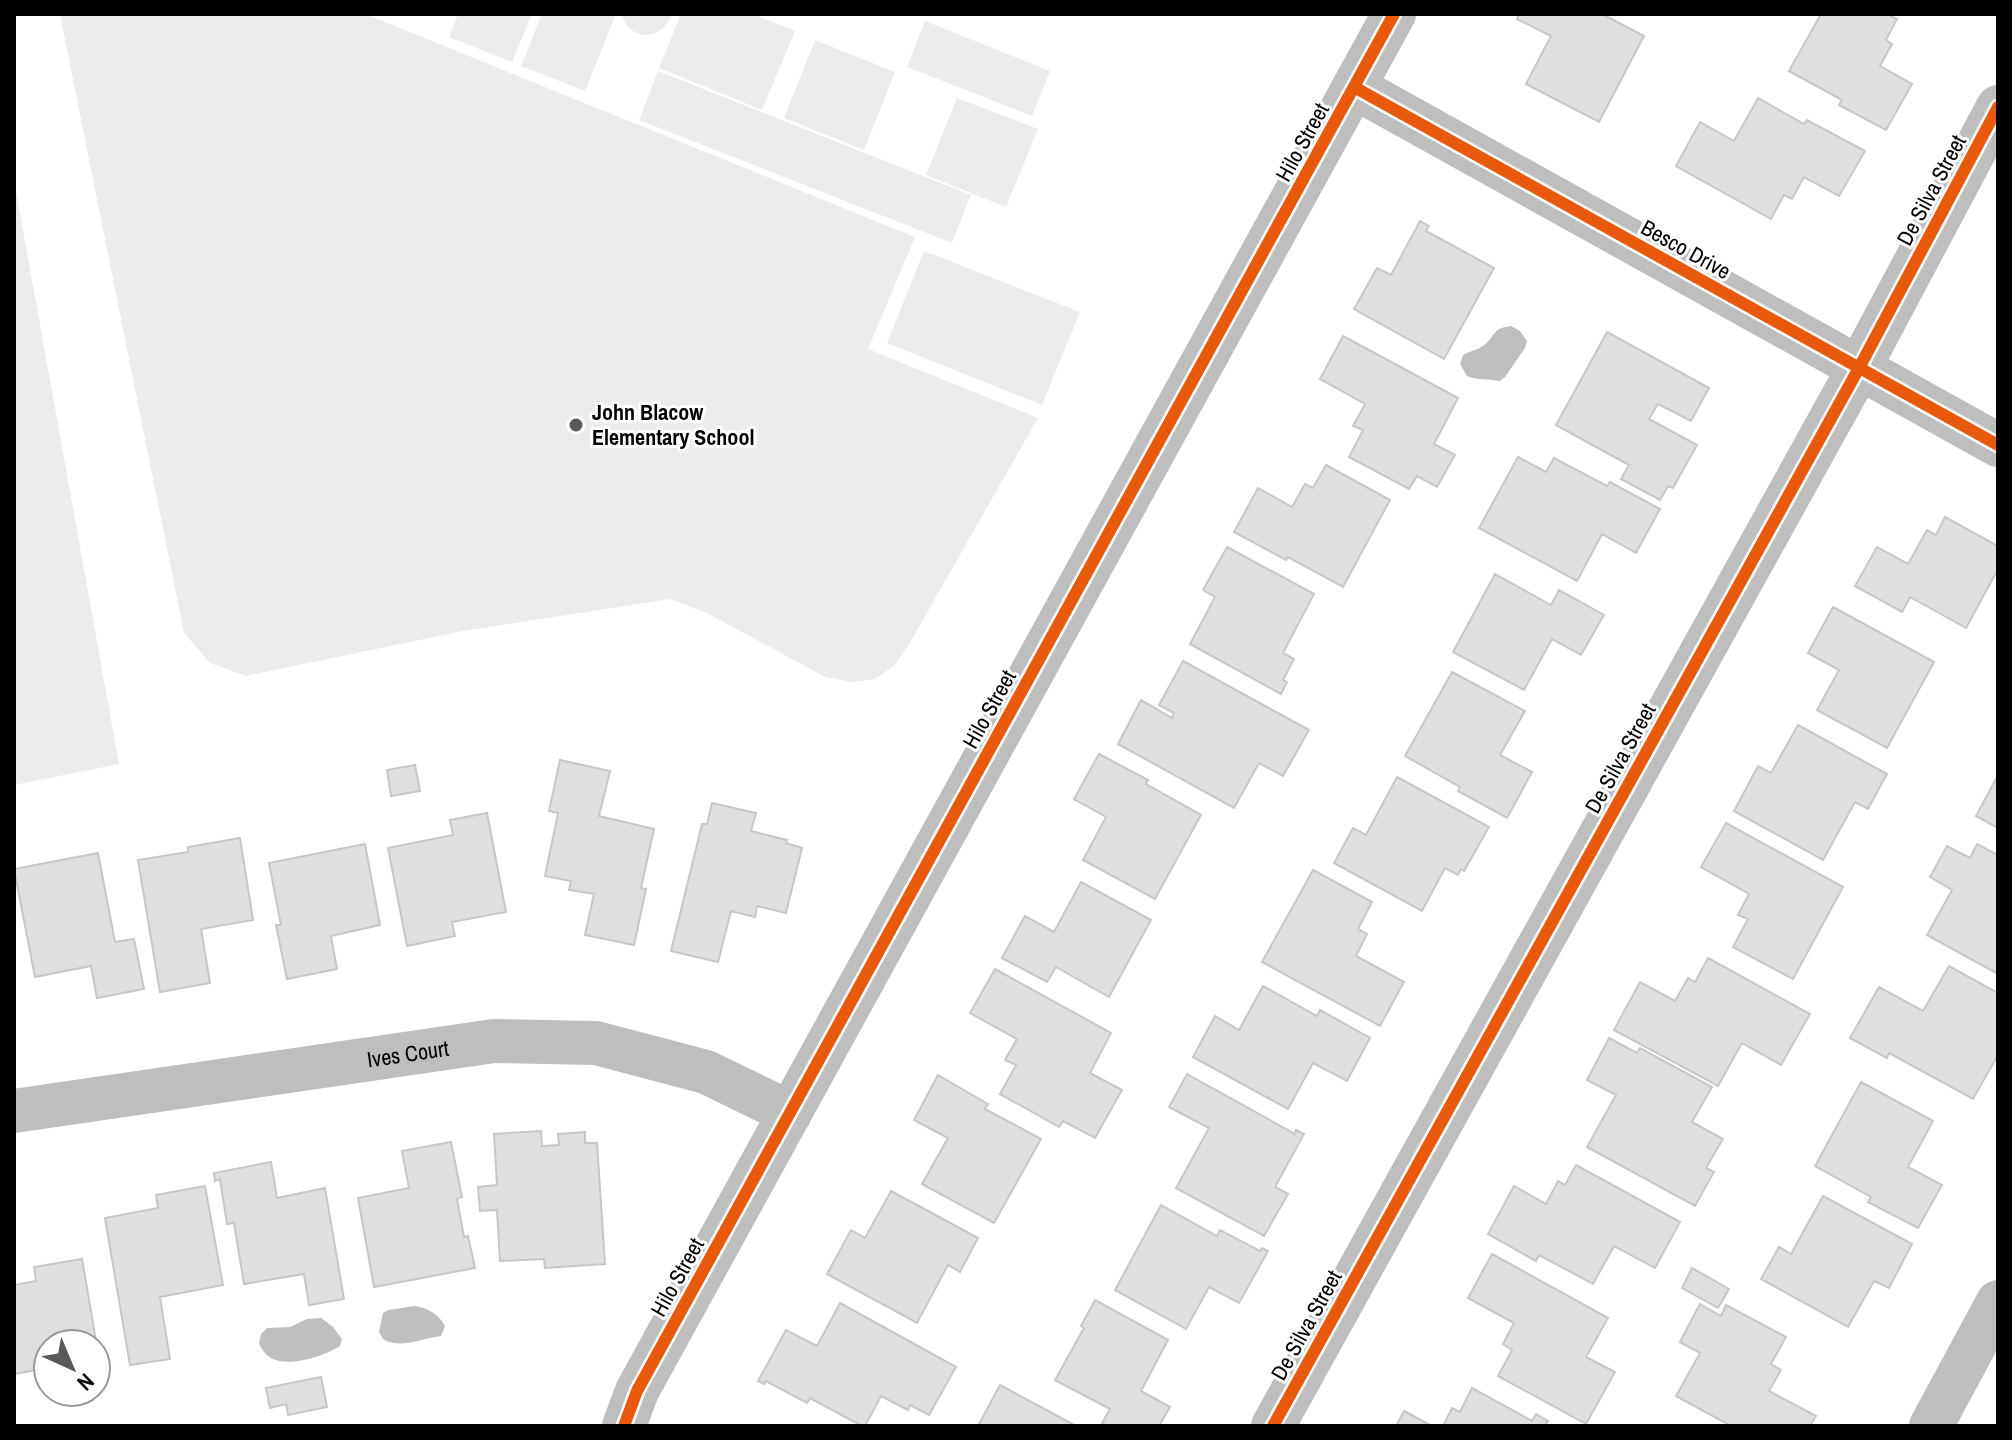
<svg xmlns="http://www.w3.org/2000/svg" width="2012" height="1440" viewBox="0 0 2012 1440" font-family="'Archivo Narrow',sans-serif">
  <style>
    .green { fill: #ececec }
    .water { fill: #bfbfbf }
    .building { fill: #dfdfdf; stroke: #c7c7c7; stroke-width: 2 }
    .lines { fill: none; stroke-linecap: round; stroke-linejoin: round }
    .minor { stroke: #bebebe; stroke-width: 44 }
    .cycleway-casing { stroke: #fff; stroke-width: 17 }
    .cycleway { stroke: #e8590c; stroke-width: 12 }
    .poi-dot { fill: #595959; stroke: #fff; stroke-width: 3 }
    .labels { text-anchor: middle; stroke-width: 6; stroke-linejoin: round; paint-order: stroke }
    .street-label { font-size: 22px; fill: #000; stroke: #fff }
    .poi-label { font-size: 22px; font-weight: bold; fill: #000; stroke: #fff; text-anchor: start }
  </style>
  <rect width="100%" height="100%" fill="#fff"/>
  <path class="green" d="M60 14H365L915 237 868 349 1038 418 908 646 895 665 875 679 851 682 825 677 707 613 670 599 463 631 246 676 210 663 184 633Z
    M458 14H532L512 62 449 37Z
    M542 14H616L585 91 521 66Z
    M621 14H672C661 41 631 43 621 14Z
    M681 14H752L795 31 762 110 659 68Z
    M925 21 1050 71 1032 116 907 67Z
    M815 40 895 72 864 150 784 118Z
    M658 71 971 195 952 243 639 120Z
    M957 98 1038 129 1006 207 926 175Z
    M14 180 119 764 14 785Z
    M924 251 1080 312 1042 405 887 343Z"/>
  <path class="water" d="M1511 326 1520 331 1527 341 1525 348 1505 377 1500 381C1489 379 1476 380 1467 376L1460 364 1463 355C1469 351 1478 350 1483 346 1495 338 1491 328 1511 326Z
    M414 1306C426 1307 440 1315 445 1326L441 1336C422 1338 401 1350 383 1339L379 1332 383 1313 388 1310Z
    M321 1318 333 1327 342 1339 340 1346C324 1356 289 1368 271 1358 266 1355 261 1349 259 1343L261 1334 267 1328 290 1327 307 1319Z"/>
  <path class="building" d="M1519 14H1602L1644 36 1599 122 1526 84 1551 36 1517 19Z
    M1821 14H1887L1897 19 1886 40 1892 44 1880 66 1912 84 1886 130 1839 105 1842 100 1789 71Z
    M1758 98 1804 124 1807 120 1865 151 1839 196 1804 177 1792 199 1784 195 1771 219 1676 166 1700 122 1734 141Z
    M1420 221 1429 226 1426 231 1494 268 1444 359 1354 309 1377 268 1391 275Z
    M1607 332 1709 388 1691 421 1658 404 1649 419 1697 445 1673 488 1668 486 1660 500 1621 479 1629 465 1556 425Z
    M1343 336 1458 398 1434 444 1455 455 1437 487 1417 476 1409 489 1349 457 1363 430 1353 426 1365 404 1320 379Z
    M1518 457 1546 472 1554 458 1607 486 1610 482 1660 509 1636 553 1602 534 1577 581 1479 528Z
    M1326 465 1390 500 1343 587 1288 557 1286 560 1234 532 1258 488 1292 507 1305 484 1313 488Z
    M1945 517 1998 546V569L1966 628 1910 597 1902 612 1855 586 1877 547 1908 564 1927 530 1936 535Z
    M1227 547 1314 594 1283 653 1294 659 1283 680 1287 682 1281 694 1190 644 1215 597 1203 590Z
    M1495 574 1551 605 1559 590 1604 615 1581 655 1552 639 1524 690 1453 652Z
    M1833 607 1934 662 1887 748 1817 710 1839 670 1808 653Z
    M1183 661 1309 730 1283 776 1259 763 1234 808 1118 744 1141 700 1172 718 1174 713 1159 705Z
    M1452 672 1525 711 1500 755 1532 772 1507 818 1458 791 1460 787 1405 756Z
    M1798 725 1887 774 1868 809 1855 802 1823 860 1734 811 1758 766 1771 773Z
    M1099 754 1148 780 1146 784 1201 815 1155 899 1083 860 1106 817 1074 799Z
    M560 760 610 771 599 816 654 829 641 888 646 889 634 945 585 935 594 894 569 890 571 881 545 876 558 813 549 811Z
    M415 765 420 791 391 796 387 770Z
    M1998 775V828L1976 816Z
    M1397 777 1489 827 1464 871 1461 869 1458 875 1445 868 1422 911 1334 863 1353 828 1366 835Z
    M712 803 756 813 751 831 787 840 786 843 802 848 786 913 757 906 755 917 731 911 718 962 671 951 702 824H707Z
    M487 813 506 912 452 922 455 936 407 946 388 848 453 835 450 820Z
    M1726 823 1843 887 1793 979 1733 947 1748 919 1738 915 1749 894 1701 867Z
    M240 838 253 920 201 929 210 983 160 992 138 860 188 852V847Z
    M365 844 380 925 331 936 337 969 287 979 276 925H281L269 863Z
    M1977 844 1998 855V974L1927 935 1952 890 1930 877 1947 846 1970 858Z
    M98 853 115 942 134 939 144 989 97 998 91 966 35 977 14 869Z
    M1313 870 1372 902 1358 929 1367 934 1356 956 1404 982 1380 1026 1262 962Z
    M1081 882 1151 920 1109 997 1056 967 1047 982 1002 958 1025 916 1054 932Z
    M1708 958 1810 1014 1781 1065 1742 1043 1718 1086 1614 1030 1640 982 1675 1001 1688 978 1695 982Z
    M1949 966 1998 993V1055L1973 1099 1889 1053 1887 1058 1850 1038 1879 987 1923 1011Z
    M995 969 1111 1033 1090 1073 1122 1090 1095 1138 1063 1121 1059 1127 1000 1094 1016 1065 1005 1060 1017 1039 970 1013Z
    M1263 986 1317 1016 1320 1010 1370 1038 1347 1081 1313 1063 1288 1109 1193 1057 1215 1016 1239 1030Z
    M1609 1038 1637 1053 1640 1048 1712 1087 1692 1122 1723 1139 1706 1168 1714 1172 1695 1206 1587 1147 1616 1095 1587 1080Z
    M1187 1074 1295 1134 1296 1130 1304 1134 1275 1187 1288 1194 1264 1236 1176 1188 1209 1128 1169 1107Z
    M938 1075 988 1104 985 1109 1041 1139 994 1223 922 1184 948 1138 914 1120Z
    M1861 1082 1933 1121 1908 1167 1942 1185 1918 1228 1868 1202 1871 1197 1815 1166Z
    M541 1131 542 1146 559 1145 558 1134 585 1132V1143H597L605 1264 545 1268 544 1259 500 1261 497 1210 480 1211 478 1187 497 1185 494 1134Z
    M451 1142 462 1197 457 1199 464 1237 468 1236 475 1268 374 1287 358 1198 409 1188 402 1151Z
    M271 1162 277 1198 325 1188 344 1299 309 1305 304 1274 244 1284 234 1223 227 1224 220 1179 215 1181 214 1173Z
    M1576 1165 1680 1222 1655 1268 1614 1246 1593 1284 1539 1255 1536 1261 1488 1234 1514 1186 1546 1204 1558 1181 1565 1185Z
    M205 1186 223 1285 160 1297 170 1359 130 1365 105 1218 158 1208 156 1195Z
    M891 1191 978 1238 960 1272 948 1265 917 1323 827 1274 851 1230 865 1238Z
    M1823 1196 1912 1244 1889 1288 1874 1281 1848 1327 1761 1279 1779 1247 1791 1254Z
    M1161 1205 1217 1236 1220 1230 1260 1251 1262 1248 1268 1251 1239 1303 1209 1287 1186 1329 1115 1290Z
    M1492 1254 1608 1318 1586 1357 1615 1372 1586 1424 1498 1376 1512 1350 1503 1344 1514 1323 1468 1298Z
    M82 1259 99 1358 96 1359V1344H48V1368L14 1374V1285L36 1281 34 1267Z
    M1692 1268 1729 1289 1718 1308 1682 1288Z
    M1095 1300 1168 1340 1141 1391 1170 1407 1159 1426H1107L1102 1423 1110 1409 1055 1380 1084 1328 1081 1326Z
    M840 1303 956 1367 929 1415 910 1405 908 1410 881 1396 865 1426H862L810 1398 807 1403 766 1381 764 1384 758 1381 786 1330 817 1346Z
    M1700 1304 1721 1316 1726 1305 1786 1337 1771 1364 1781 1370 1769 1391 1816 1416 1810 1426H1731L1676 1396 1700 1353 1680 1342Z
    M321 1377 327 1407 288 1415 286 1404 270 1408 266 1388Z
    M1000 1385 1076 1426H978Z
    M1472 1388 1532 1421 1536 1414 1548 1421 1544 1426H1443L1452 1408 1460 1412Z
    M1404 1411 1432 1426H1396Z"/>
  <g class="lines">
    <g class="minor">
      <path d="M1354 87 1998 445"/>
      <path id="s1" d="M14 1111 494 1041 596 1043 706 1072 790 1113"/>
      <path d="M624 1426 637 1391 1394 14"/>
      <path d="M1273 1426 1859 368 1998 107"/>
      <path d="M1931 1426 1998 1302"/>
    </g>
    <g class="cycleway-casing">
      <path id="cycleway" d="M1354 87 1998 445
        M624 1426 637 1391 1394 14
        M1273 1426 1859 368 1998 107"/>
    </g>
    <use href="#cycleway" class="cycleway"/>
  </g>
  <circle class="poi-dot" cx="576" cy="425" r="8"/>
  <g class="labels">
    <g class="street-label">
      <text transform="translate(1302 142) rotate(-61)" y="8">Hilo Street</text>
      <text transform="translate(1931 190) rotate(-62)" y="8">De Silva Street</text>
      <text transform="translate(1686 249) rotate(29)" y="8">Besco Drive</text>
      <text transform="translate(989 709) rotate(-61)" y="8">Hilo Street</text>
      <text transform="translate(1620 758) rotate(-61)" y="8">De Silva Street</text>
      <text dy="8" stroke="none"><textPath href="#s1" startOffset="398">Ives Court</textPath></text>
      <text transform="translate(677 1277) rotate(-61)" y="8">Hilo Street</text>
      <text transform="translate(1306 1325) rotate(-61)" y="8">De Silva Street</text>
    </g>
    <g class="poi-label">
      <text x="592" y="420">John Blacow<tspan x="592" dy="25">Elementary School</tspan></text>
    </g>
  </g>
  <rect width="2012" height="1440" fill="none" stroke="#000000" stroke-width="32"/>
  <g transform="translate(72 1368) rotate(136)"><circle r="38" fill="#ffffff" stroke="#999999" stroke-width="2"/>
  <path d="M0-6L14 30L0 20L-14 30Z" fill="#595959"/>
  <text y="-12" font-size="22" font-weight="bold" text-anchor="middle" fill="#000000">N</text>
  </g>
</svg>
